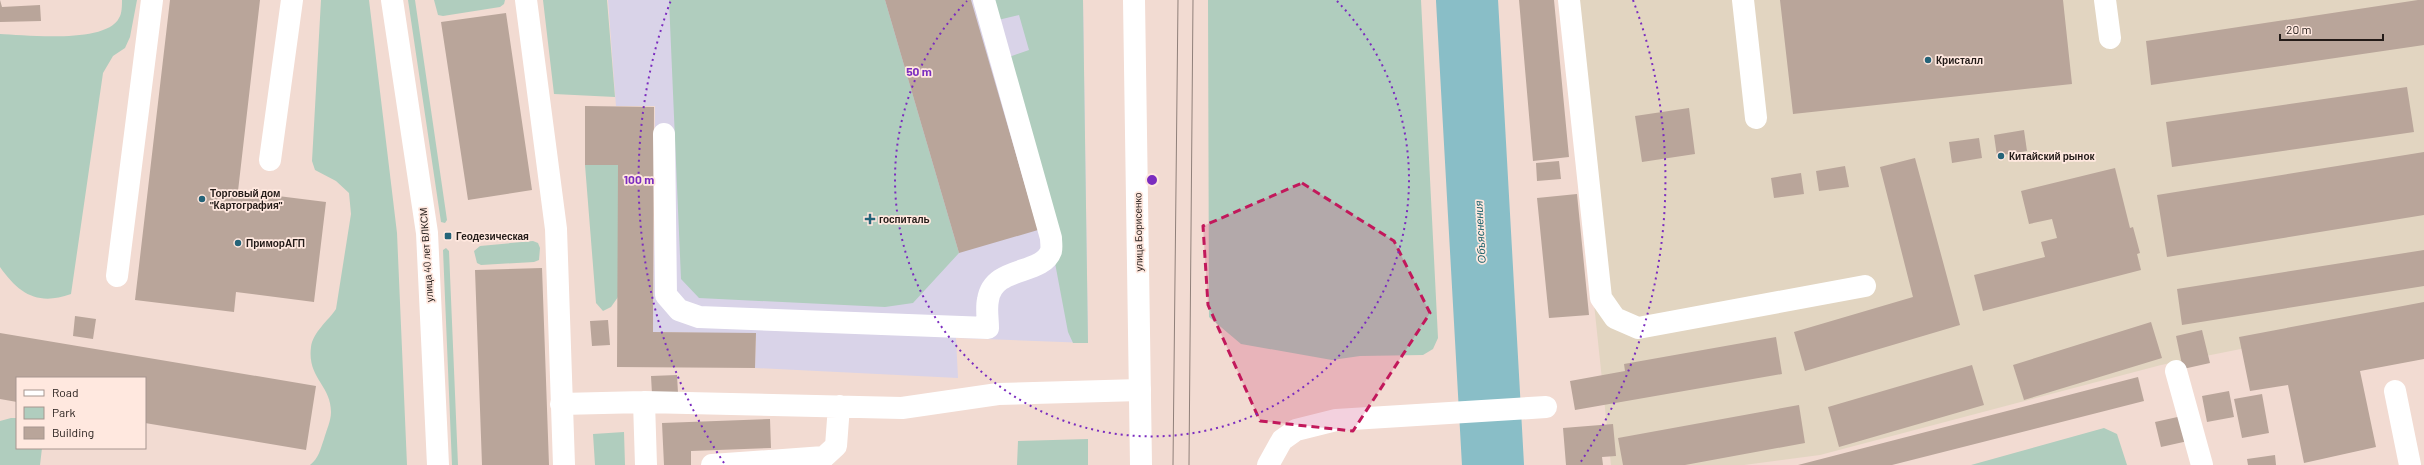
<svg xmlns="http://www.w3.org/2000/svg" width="2424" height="465" viewBox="0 0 2424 465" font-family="Barlow,sans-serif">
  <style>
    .commercial { fill: #e2d5c1 }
    .medical { fill: #d9d3e8 }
    .green { fill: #b0cdbe }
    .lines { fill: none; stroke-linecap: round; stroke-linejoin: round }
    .river { stroke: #89bec7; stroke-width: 62 }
    .building { fill: #b9a59a }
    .minor { stroke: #fff; stroke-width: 22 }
    .major { stroke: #fff; stroke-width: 22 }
    .tram { stroke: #90807a; stroke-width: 1 }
    .marked { fill: #c2185b; fill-opacity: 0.2; stroke: #c2185b; stroke-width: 3; stroke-dasharray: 8 5; stroke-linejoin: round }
    .ring { fill: none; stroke: #7b2cbf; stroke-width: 2; stroke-dasharray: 2 4 }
    .poi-dot { fill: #256479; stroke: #ffe8df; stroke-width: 1.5 }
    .labels { text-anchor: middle; stroke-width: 3.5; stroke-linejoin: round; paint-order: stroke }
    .poi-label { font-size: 10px; font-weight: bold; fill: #231b18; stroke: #ffe8df; text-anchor: start }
    .street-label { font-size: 10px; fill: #231b18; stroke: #ffe8df }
    .water-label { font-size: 11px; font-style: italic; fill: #18606a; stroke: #ffe8df }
    .centre { fill: #7b2cbf; stroke: #ffe8df; stroke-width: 2 }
    .ring-label { font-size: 12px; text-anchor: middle; font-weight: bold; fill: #7b2cbf; stroke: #ffe8df; stroke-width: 3.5; stroke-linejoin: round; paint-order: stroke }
  </style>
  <rect width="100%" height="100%" fill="#f2dbd2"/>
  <path class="commercial" d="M1562 0H2424V312L2161 365 1820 455 1744 465H1611Z"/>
  <path class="medical" d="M608 0H1083L1088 343 956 338 958 378 755 368 756 334 653 332 655 106H616Z"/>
  <path class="green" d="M122 0H137L130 37 125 48 113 56 103 73 71 294C38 306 19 294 0 267V34C25 35 106 44 119 18 122 14 122 5 122 0Z
    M321 0H369L397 233 407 465H310C319 458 320 450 324 439 326 431 331 421 331 412 331 385 307 378 311 347 313 332 328 321 336 309L351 214 349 193 336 181 315 170 312 161Z
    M408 0H415L447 220 445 223 441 222Z
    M434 0H505L504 4 500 7 443 16 438 15Z
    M543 0H607L615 97 554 94Z
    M669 0H885L959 253 913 303 885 307 699 298 681 279Z
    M993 0H1083L1088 343H1073L1068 332 1055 263 1009 57 1029 50 1019 15 998 20Z
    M1208 0H1421L1438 338 1433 349 1423 355 1360 356 1332 360 1241 344 1209 317Z
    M585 165H618V297L611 307 603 311 596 303Z
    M533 241 538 243 540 248 539 260 534 262 481 265 477 263 474 251 480 246Z
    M446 248 449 251 458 465H452L443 250Z
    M11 418H17V448H42L40 465H0V421Z
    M2104 428 2117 434 2127 465H1971Z
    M624 432 625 465H595L593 434Z
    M1088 439V465H1017L1018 441Z"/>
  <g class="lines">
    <path class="river" d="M1467 0 1493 465"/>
  </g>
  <path class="building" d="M0 0 2 7 40 5 41 21 0 22Z
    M170 0H260L238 191 326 202 314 302 236 292 234 312 135 300Z
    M885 0H971L1038 230 959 253Z
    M1519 0H1554L1569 157 1533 161Z
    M1780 0H2063L2072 84 1793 114Z
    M2418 0H2424V45L2151 85 2146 41Z
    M506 13 532 190 468 200 441 22Z
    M2407 87 2414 132 2172 167 2166 122Z
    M585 106 654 107 653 332 756 333 755 368 617 367 618 165H585Z
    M1689 108 1695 154 1642 162 1635 116Z
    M2024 130 2027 151 1997 156 1994 135Z
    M1979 138 1982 158 1952 163 1949 142Z
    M2424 152V215L2167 257 2157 195Z
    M1915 158 1960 325 1805 371 1794 332 1913 297 1880 167Z
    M1559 161 1561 179 1537 181 1536 163Z
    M1845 166 1849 187 1819 191 1816 171Z
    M2115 168 2130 228 2133 227 2140 253 2137 254 2141 270 1983 311 1974 275 2045 257 2041 242 2057 238 2052 219 2029 224 2021 191Z
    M1801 173 1804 194 1774 198 1771 178Z
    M1577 194 1589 315 1549 318 1537 198Z
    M2424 250V286L2182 325 2177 289Z
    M542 268 549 465H482L475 270Z
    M2424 302V359L2360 371 2376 447 2304 463 2288 385 2250 391 2239 337Z
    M75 316 96 319 93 339 73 336Z
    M608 320 610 345 592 346 590 321Z
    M2151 322 2162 358 2024 400 2013 365Z
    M2202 330 2210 363 2183 369 2176 336Z
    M0 333 316 386 306 450 145 423V378H17V402L0 399Z
    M1776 337 1782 374 1575 410 1570 381 1625 371 1624 364Z
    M1972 365 1984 405 1839 447 1828 407Z
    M677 375 678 393 652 394 651 376Z
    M2138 377 2144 401 1892 465H1798Z
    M2229 391 2234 417 2207 422 2202 396Z
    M2262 394 2269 433 2242 438 2234 399Z
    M1799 405 1805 443 1685 465H1623L1618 438Z
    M2182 416 2188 441 2161 447 2155 422Z
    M770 419 771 448 691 451V465H664L662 423Z
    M1613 424 1616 456 1602 457 1603 465H1566L1563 428Z
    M2275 455 2276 465H2248L2247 459Z"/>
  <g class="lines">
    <path class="minor" d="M526 0 556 229 564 465
      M1569 0 1601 298 1615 318 1638 328 1865 286
      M1743 0 1756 118
      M2105 0 2110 38
      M664 134 666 295 679 310 699 317 988 328C988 319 986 308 988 300 993 265 1042 276 1051 251 1052 247 1051 242 1051 238L984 0
      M270 160 292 0
      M117 276 152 0
      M2176 371 2202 465
      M2395 391 2410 465
      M644 402 646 465
      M561 404 644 402 902 408 998 394 1140 390
      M712 465 824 457 836 446 839 406
      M1268 465 1282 440 1296 430 1336 420 1546 407"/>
    <path class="major" d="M392 0 427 233 438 465
      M1134 0 1141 465"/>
    <path class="tram" d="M1173 465 1178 0
      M1189 465 1193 0"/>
  </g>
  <path class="marked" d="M1302 183 1394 241 1430 313 1353 431 1260 421 1208 305 1203 226Z"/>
  <g class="ring">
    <path d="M1337 1A257 257 0 1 1 967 1"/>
    <path d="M724 463A513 513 0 0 1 671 0M1633 0A513 513 0 0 1 1580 463"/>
  </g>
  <g class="poi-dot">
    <circle cx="1928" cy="60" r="4"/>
    <circle cx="2001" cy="156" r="4"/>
    <circle cx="202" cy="199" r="4"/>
    <path d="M868 213h4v4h4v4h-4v4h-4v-4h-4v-4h4z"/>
    <rect x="444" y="232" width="8" height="8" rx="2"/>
    <circle cx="238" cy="243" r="4"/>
  </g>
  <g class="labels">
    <g class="poi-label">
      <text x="1936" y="64">Кристалл</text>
      <text x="2009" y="160">Китайский рынок</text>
      <text x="210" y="197">Торговый дом<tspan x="210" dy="12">"Картография"</tspan></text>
      <text x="879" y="223">госпиталь</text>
      <text x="456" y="240">Геодезическая</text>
      <text x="246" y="247">ПриморАГП</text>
    </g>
    <g class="street-label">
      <text transform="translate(1138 232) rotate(-91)" y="4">улица Борисенко</text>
      <text transform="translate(426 255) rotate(-94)" y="4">улица 40 лет ВЛКСМ</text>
    </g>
    <g class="water-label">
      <text transform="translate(1480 232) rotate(-93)" y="4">Объяснения</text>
    </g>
  </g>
  <circle cx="1152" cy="180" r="6" class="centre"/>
  <g class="ring-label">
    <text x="919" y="76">50 m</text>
    <text x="639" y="184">100 m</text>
  </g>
  <rect x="16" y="377" width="130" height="72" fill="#ffe8df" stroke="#a7968f"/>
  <rect x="24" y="390" width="20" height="6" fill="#ffffff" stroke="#a7968f"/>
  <text x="52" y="397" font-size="12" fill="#231b18">Road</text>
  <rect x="24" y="407" width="20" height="12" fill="#b0cdbe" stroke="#a7968f"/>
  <text x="52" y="417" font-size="12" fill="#231b18">Park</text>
  <rect x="24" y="427" width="20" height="12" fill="#b9a59a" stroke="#a7968f"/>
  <text x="52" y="437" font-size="12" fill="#231b18">Building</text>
  <path d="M2280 34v6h103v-6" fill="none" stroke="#231b18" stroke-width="2"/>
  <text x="2286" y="34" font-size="12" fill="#231b18" stroke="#ffe8df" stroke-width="3" paint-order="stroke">20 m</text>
</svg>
